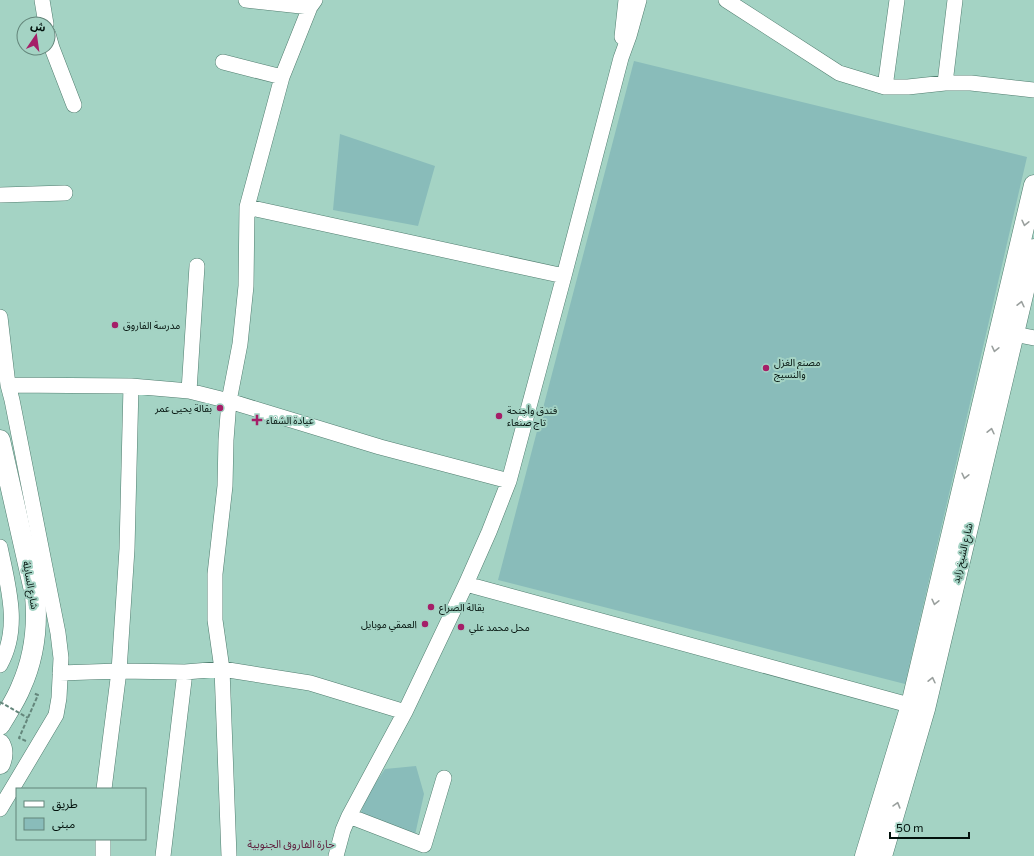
<svg xmlns="http://www.w3.org/2000/svg" width="1034" height="856" viewBox="0 0 1034 856" font-family="Commissioner,'Noto Sans Arabic',sans-serif">
  <style>
    .building { fill: #89bcba }
    .lines { fill: none; stroke-linecap: round; stroke-linejoin: round }
    .minor-casing { stroke: #507d6f; stroke-width: 16 }
    .major-casing { stroke: #507d6f; stroke-width: 21 }
    .path { stroke: #64867b; stroke-width: 2; stroke-dasharray: 4 2; stroke-linecap: butt }
    .minor { stroke: #fff; stroke-width: 15 }
    .major { stroke: #fff; stroke-width: 20 }
    .path-bridge { stroke: #64867b; stroke-width: 2; stroke-dasharray: 4 2; stroke-linecap: butt }
    .oneway { stroke: #9aa09e }
    .poi-dot { fill: #a51e68; stroke: #a4d3c4; stroke-width: 1.5 }
    .labels { text-anchor: middle; stroke-width: 4; stroke-linejoin: round; paint-order: stroke }
    .poi-label { font-size: 10px; fill: #02110c; stroke: #a4d3c4; text-anchor: start }
    .street-label { font-size: 10px; fill: #02110c; stroke: #a4d3c4 }
    .neighbourhood-label { font-size: 11px; fill: #5f1f3e; stroke: #a4d3c4 }
  </style>
  <rect width="100%" height="100%" fill="#a4d3c4"/>
  <path class="building" d="M634 61 1027 157 905 684 498 580Z
    M340 134 435 166 418 226 333 210Z
    M416 766 424 794 415 835 360 816 366 797 385 769Z"/>
  <g class="lines">
    <g class="minor-casing">
      <path id="minor" d="M42 0 46 24
        M246 0 310 7
        M726 0 839 73 885 87H908L945 83H971L1034 90
        M48 34 52 48 74 105
        M622 37 626 0
        M223 62 282 77
        M945 83 955 0
        M885 87 897 0
        M0 195 65 193
        M247 207 564 276
        M0 317 8 385 12 400 58 633 61 658 59 698 56 715 0 809
        M1014 334 1034 338
        M8 385 131 386 189 391 229 401 380 447 509 481
        M189 391 197 266
        M0 547C8 586 21 628 0 665
        M466 584 920 708
        M60 673 119 671 185 672 222 669 310 683 405 712
        M104 789 119 671 127 549 131 386
        M349 816 424 845 444 778
        M103 856V839
        M163 856 185 672
        M229 856 222 669 215 620V574L225 486 226 440 229 401 240 344 246 286 247 207 282 77 310 7 315 0
        M336 856 343 830 349 816 405 712 466 584 489 532 509 481 564 276 621 58 629 36 639 0"/>
    </g>
    <g class="major-casing">
      <path id="major" d="M0 440 35 595C38 627 34 658 21 687 16 700 7 713 0 725
        M0 744C4 751 3 757 0 764
        M865 856 911 705 1034 185
        M882 856 925 709 1034 249"/>
    </g>
    <path class="path" d="M26 741 19 738 38 695 33 693"/>
    <use href="#minor" class="minor"/>
    <use href="#major" class="major"/>
    <path class="path-bridge" d="M0 702 28 718"/>
  </g>
  <defs><path id="oneway-chevron" d="M-2-3.5L2.5 0L-2 3.5" fill="none" stroke-width="1.6" stroke-linecap="round" stroke-linejoin="round"/></defs>
  <g class="oneway">
    <use href="#oneway-chevron" transform="translate(1025 223) rotate(103)"/>
    <use href="#oneway-chevron" transform="translate(1021 304) rotate(-77)"/>
    <use href="#oneway-chevron" transform="translate(995 349) rotate(103)"/>
    <use href="#oneway-chevron" transform="translate(991 431) rotate(-77)"/>
    <use href="#oneway-chevron" transform="translate(965 476) rotate(103)"/>
    <use href="#oneway-chevron" transform="translate(935 602) rotate(103)"/>
    <use href="#oneway-chevron" transform="translate(932 680) rotate(-77)"/>
    <use href="#oneway-chevron" transform="translate(897 805) rotate(-74)"/>
  </g>
  <g class="poi-dot">
    <circle cx="115" cy="325" r="4"/>
    <circle cx="766" cy="368" r="4"/>
    <circle cx="220" cy="408" r="4"/>
    <circle cx="499" cy="416" r="4"/>
    <path d="M255 414h4v4h4v4h-4v4h-4v-4h-4v-4h4z"/>
    <circle cx="431" cy="607" r="4"/>
    <circle cx="425" cy="624" r="4"/>
    <circle cx="461" cy="627" r="4"/>
  </g>
  <g class="labels">
    <g class="poi-label">
      <text x="123" y="329">مدرسة الفاروق</text>
      <text x="774" y="366">مصنع الغزل<tspan x="774" dy="12">والنسيج</tspan></text>
      <text x="212" y="412" text-anchor="end">بقالة يحيى عمر</text>
      <text x="507" y="414">فندق وأجنحة<tspan x="507" dy="12">تاج صنعاء</tspan></text>
      <text x="266" y="424">عيادة الشفاء</text>
      <text x="439" y="611">بقالة الصراع</text>
      <text x="417" y="628" text-anchor="end">العمقي موبايل</text>
      <text x="469" y="631">محل محمد علي</text>
    </g>
    <g class="street-label">
      <text transform="translate(962 553) rotate(-77)" y="4">شارع الشيخ زايد</text>
      <text transform="translate(31 585) rotate(80)" y="4">شارع السايلة</text>
    </g>
    <g class="neighbourhood-label">
      <text x="291" y="848">حارة الفاروق الجنوبية</text>
    </g>
  </g>
  <rect x="16" y="788" width="130" height="52" fill="#a4d3c4" stroke="#63857a"/>
  <rect x="24" y="801" width="20" height="6" fill="#ffffff" stroke="#63857a"/>
  <text x="52" y="808" font-size="12" fill="#02110c">طريق</text>
  <rect x="24" y="818" width="20" height="12" fill="#89bcba" stroke="#63857a"/>
  <text x="52" y="828" font-size="12" fill="#02110c">مبنى</text>
  <g transform="translate(36 36) rotate(13)"><circle r="19" fill="#a4d3c4" stroke="#63857a"/>
  <path d="M0-3L7 15L0 10L-7 15Z" fill="#a51e68"/>
  <text y="-6" font-size="11" font-weight="bold" text-anchor="middle" fill="#02110c">ش</text>
  </g>
  <path d="M890 832v6h79v-6" fill="none" stroke="#02110c" stroke-width="2"/>
  <text x="896" y="832" font-size="12" fill="#02110c" stroke="#a4d3c4" stroke-width="3" paint-order="stroke">50 m</text>
</svg>
